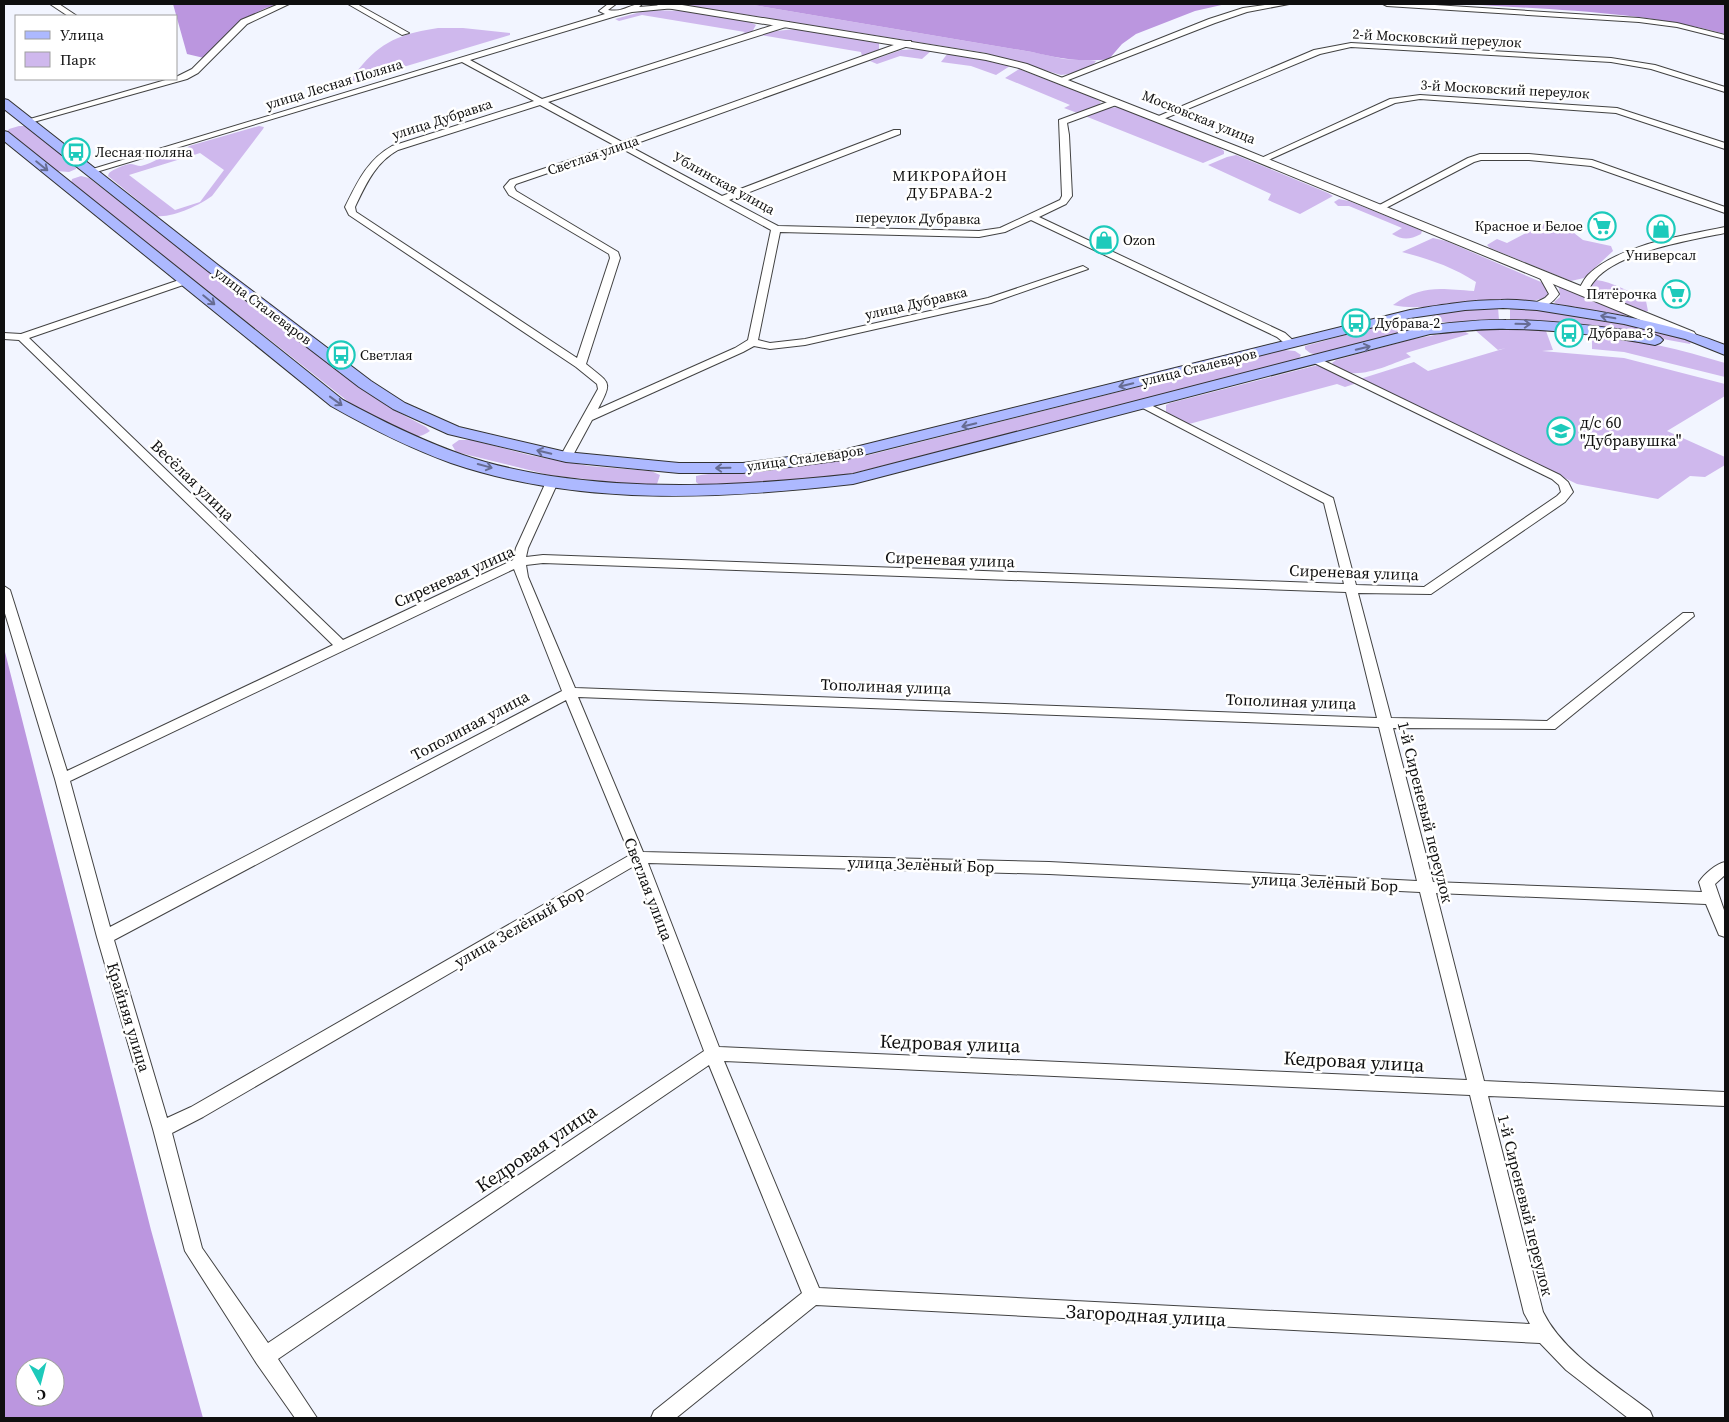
<svg xmlns="http://www.w3.org/2000/svg" width="1729" height="1422" viewBox="0 0 1729 1422" font-family="'Source Serif 4',serif">
  <style>
    .green { fill: #cfb8ed }
    .forest { fill: #bb96df; fill-rule: evenodd }
    .lines { fill: none; stroke-linecap: round; stroke-linejoin: round }
    .minor-casing { stroke: #424242; stroke-width: 2 }
    .tertiary-casing { stroke: #424242; stroke-width: 2 }
    .secondary-casing { stroke: #313131; stroke-width: 2 }
    .minor { fill: #fff; fill-rule: evenodd }
    .tertiary { fill: #fff; fill-rule: evenodd }
    .secondary { fill: #adb9ff; fill-rule: evenodd }
    .oneway { stroke: #666c93 }
    .labels { text-anchor: middle; stroke-width: 5; stroke-linejoin: round; paint-order: stroke }
    .far-street-label { font-size: 14px; fill: #0f0f0f; stroke: #fff }
    .far-poi-label { font-size: 14px; fill: #0f0f0f; stroke: #fff; text-anchor: start }
    .far-neighbourhood-label { font-size: 15px; letter-spacing: 1px; fill: #0f0f0f; stroke: #fff }
    .poi-label { font-size: 16px; fill: #0f0f0f; stroke: #fff; text-anchor: start }
    .street-label { font-size: 16px; fill: #0f0f0f; stroke: #fff }
    .near-street-label { font-size: 19px; fill: #0f0f0f; stroke: #fff }
  </style>
  <rect width="100%" height="100%" fill="#f2f5ff"/>
  <path class="green" d="M679 4H747L1032 52 1064 59 1096 61C1090 70 1072 74 1061 75L986 53Z
    M648 10 685 11 750 22 756 25 752 32 743 35 742 34 745 32 642 15 619 21 615 19Z
    M438 28H463L510 33V35L350 83C352 75 358 70 363 64 385 39 406 33 438 28Z
    M796 29 876 41 879 43V52L857 60 854 59 862 56 861 52 761 35 751 38 749 37 776 31Z
    M919 49 931 51 922 59 900 56 877 64 870 61 901 50Z
    M948 53 984 59 1010 66 996 75 971 66 941 62Z
    M1019 69 1094 98 1101 102 1099 105 1080 114 1064 108 1070 105 1005 78Z
    M1118 107 1220 148 1224 151V154L1203 163 1085 116 1106 108Z
    M19 126H28L76 166V169L69 172 56 171 7 132 9 129Z
    M259 126 264 127 263 129 212 196C200 205 172 218 157 216L108 176 109 173C114 169 123 165 130 164 134 164 137 166 141 166 155 163 163 154 176 150L187 157 129 175 175 210 200 202 224 170 200 153 194 155 186 150 189 146Z
    M1236 155 1328 193 1333 196 1300 214 1268 200 1271 194 1208 165 1227 157Z
    M81 176 89 178 363 390 392 409 426 427 430 431C427 433 422 436 419 436 403 439 363 412 350 403L71 183 72 179Z
    M1339 199 1349 201 1418 229 1422 231 1421 234C1409 240 1403 240 1392 234L1402 228 1349 206H1338L1334 202Z
    M1551 220 1565 226 1583 240 1611 246 1613 251 1584 278 1571 281 1490 248 1487 245 1497 239 1507 243Z
    M1433 238 1446 241 1541 282 1545 285 1548 293 1546 297C1530 305 1510 299 1493 300 1461 300 1423 312 1393 305 1423 284 1440 289 1474 291L1476 282C1453 267 1429 259 1402 252Z
    M1596 280C1612 282 1632 292 1646 301L1648 311 1645 312 1594 291 1589 287 1593 281Z
    M1556 285 1625 313 1628 316 1556 304 1554 302 1560 297 1559 288Z
    M1498 307 1499 320 1448 323 1434 320 1432 317 1438 312Z
    M1510 308C1555 311 1602 318 1646 329 1661 332 1677 335 1691 341L1690 344 1582 324 1510 320Z
    M1397 321 1407 322 1412 326 1409 330 1317 355 1310 353 1305 349V346Z
    M1480 328H1528L1546 331 1553 350 1542 351 1624 358 1725 384V396L1667 431 1725 457V465L1705 477 1690 476 1658 499 1577 484 1360 379 1414 362 1428 371 1506 348 1498 350 1476 331Z
    M1462 330 1469 334 1406 353 1411 357C1390 364 1349 386 1332 363L1336 360 1413 339Z
    M1592 336C1638 338 1681 350 1725 363V377L1624 352 1592 349Z
    M1284 350 1295 351 1301 355 1298 360 854 473 806 480 702 487 696 482V476C713 472 729 474 746 472 787 469 829 463 869 455Z
    M1318 365 1357 383 1345 387 1337 384 1189 424 1166 412V405L1170 403Z
    M459 440H472L529 455 589 466 651 471 660 475 657 484 646 486 549 475 456 452 452 445Z"/>
  <path class="forest" d="M173 4H278C247 12 227 36 204 58L187 54Z
    M747 4H1226L1195 11 1136 34 1122 44 1109 59C1083 63 1058 58 1032 52Z
    M1465 4H1725V34C1641 11 1552 10 1465 4Z
    M4 648 151 1230 203 1418H4ZM25 1367H55V1397H25Z"/>
  <g class="lines">
    <g class="minor-casing">
      <path id="minor" d="M50 4H59L77 16H68Z
        M279 4H289L247 24 198 73 187 79 30 123 23 121 169 79H176V77L192 69 241 20Z
        M348 4H357L409 33 402 35Z
        M608 4H616L608 10C624 13 629 4 642 4L639 7 675 4 679 6 675 8 632 12 616 16 470 60 542 99 783 22H789V26L548 102 622 142 905 41H911V45L629 146 722 196 894 130H900V134L729 200 778 226 979 231 1000 228 1060 200 1062 196 1059 120 1113 100H1119V104L1067 123 1069 135 1072 196 1066 204 1039 217 1285 333 1297 344 1296 346H1288L1277 337 1031 220 1005 232 979 237 780 232 758 340 770 343 805 339 988 298 1080 267 1083 266 1088 269 991 303 805 345 770 349 754 346 743 352 592 420 572 457 566 460 560 457 598 389 597 384 576 367 349 215 345 207C357 183 367 160 392 146L534 101 462 62 93 173H87L86 171 605 14 599 11ZM540 105 614 145 510 180 504 187 509 195 609 254 610 258 577 358 356 212 355 207C366 184 375 163 398 150ZM621 148 771 230 748 340 735 348 598 409C613 380 610 384 586 364L620 258 618 252 516 191 514 187 516 184Z
        M1272 4H1289L1247 12 1215 23 1063 82 1056 80 1209 19 1243 8Z
        M1383 4H1419L1639 18 1677 23 1725 35V39L1677 27 1639 22 1387 6Z
        M1351 43 1611 58 1655 65 1725 87V92L1651 69 1611 62 1351 47 1320 54 1161 120 1154 118 1314 50Z
        M1420 95 1617 108 1725 143V149L1616 113 1420 99 1395 103 1264 162H1258L1257 160 1390 99Z
        M1480 154H1529L1592 160 1725 207V213L1591 166 1529 160H1481L1474 162 1382 210 1379 211 1374 208 1468 158Z
        M1725 227V233C1690 240 1618 252 1595 280 1591 284 1589 289 1587 293L1583 294 1578 291C1581 286 1584 279 1588 275 1620 244 1683 236 1725 227Z
        M1544 273 1547 274 1559 294C1553 302 1544 310 1533 308V304L1545 298 1549 294 1539 276Z
        M185 278 190 281 189 283 29 338 343 640 513 560 516 548 546 482 552 478 558 482 528 548 526 557 543 555 1344 584 1324 503 1139 406 1137 404 1139 402 1143 401 1333 498 1356 585 1424 587 1557 496 1561 492 1559 485 1552 479 1312 362 1311 360 1312 358 1316 357 1560 475 1568 482 1573 492 1565 502 1431 594 1358 593 1391 718 1547 721 1683 613H1693L1694 616 1555 729 1393 728 1433 882 1702 892 1699 882C1704 874 1716 864 1725 862V875L1715 884 1725 913V937L1719 935 1706 904 1436 893 1484 1081 1725 1092V1106L1488 1096 1543 1312C1563 1353 1615 1384 1650 1411L1653 1418H1628L1566 1370 1540 1343 816 1305 676 1418H651L654 1411 802 1293 709 1065 278 1359 317 1418H295L257 1364 185 1251 153 1129 97 937 55 779 4 610V586L10 590 67 771 333 645 19 340 4 339V333L21 334ZM543 563 1346 592 1377 718 575 688 528 577 526 565ZM514 569 562 691 110 927 70 781ZM578 697 1379 727 1417 881 1049 862 643 852ZM566 700 630 855 191 1107 167 1118 114 940ZM648 863 1049 874 1420 892 1467 1080 719 1047ZM634 866 704 1051 268 1343 202 1248 172 1133 203 1117ZM724 1061 1470 1095 1524 1313 1530 1324 819 1288Z"/>
    </g>
    <g class="tertiary-casing">
      <path id="tertiary" d="M655 4H676L986 54 1027 64 1241 148 1694 332 1696 335 1694 338H1684L1233 152 1019 68 986 60 660 7Z"/>
    </g>
    <g class="secondary-casing">
      <path id="secondary" d="M4 99 8 100 218 265 371 381 405 403 459 427 566 452 679 463H743L843 450 1410 310C1440 305 1470 300 1501 300 1527 299 1552 304 1577 308 1628 316 1678 326 1725 345V355L1685 339 1624 324 1537 310 1503 308 1465 310 1410 318 843 460 743 473H679L566 462 448 434 393 409 359 387 208 271 4 109Z
        M4 131 8 132 343 400C382 421 420 440 463 455 491 465 521 471 551 476 652 491 752 485 853 474L1430 325C1455 323 1481 319 1506 320 1556 320 1606 327 1655 335L1660 337 1663 340 1660 343 1655 345C1606 336 1557 329 1507 329 1481 328 1456 332 1430 334L853 484C720 499 580 507 451 463 409 448 370 428 331 406L4 141Z"/>
    </g>
    <use href="#minor" class="minor"/>
    <use href="#tertiary" class="tertiary"/>
    <use href="#secondary" class="secondary"/>
  </g>
  <defs><path id="oneway-shaft" d="M-6 0H5M1.5-3L5.5 0L1.5 3" fill="none" stroke-width="1.6" stroke-linecap="round" stroke-linejoin="round" transform="scale(1.25)"/></defs>
  <g class="oneway">
    <use href="#oneway-shaft" transform="translate(42 166) rotate(39)"/>
    <use href="#oneway-shaft" transform="translate(209 300) rotate(39)"/>
    <use href="#oneway-shaft" transform="translate(1608 317) rotate(-170)"/>
    <use href="#oneway-shaft" transform="translate(1523 324) rotate(1)"/>
    <use href="#oneway-shaft" transform="translate(1363 348) rotate(-14)"/>
    <use href="#oneway-shaft" transform="translate(1126 385) rotate(166)"/>
    <use href="#oneway-shaft" transform="translate(336 401) rotate(36)"/>
    <use href="#oneway-shaft" transform="translate(969 425) rotate(166)"/>
    <use href="#oneway-shaft" transform="translate(544 452) rotate(-167)"/>
    <use href="#oneway-shaft" transform="translate(485 466) rotate(15)"/>
    <use href="#oneway-shaft" transform="translate(723 468) rotate(179)"/>
  </g>
  <defs>
    <g id="bus-ring" transform="scale(1.4375)"><circle r="9.5" fill="#fff" stroke="#1dcabb" stroke-width="1.5"/><path d="M-5-6H5V4H4V6H2V4H-2V6H-4V4H-5ZM-3.5-4V0h7V-4ZM-3.5 1.2v1.5H-2V1.2ZM2 1.2v1.5H3.5V1.2Z" fill="#1dcabb"/></g>
    <g id="supermarket-ring" transform="scale(1.4375)"><circle r="9.5" fill="#fff" stroke="#1dcabb" stroke-width="1.5"/><path d="M-6-5.5h2.5l.6 2H6L4.5 2H-2.5L-4.4-4H-6ZM-1.5 3.2a1.3 1.3 0 1 0 .1 0ZM3 3.2a1.3 1.3 0 1 0 .1 0Z" fill="#1dcabb"/></g>
    <g id="shop-ring" transform="scale(1.4375)"><circle r="9.5" fill="#fff" stroke="#1dcabb" stroke-width="1.5"/><path d="M-5-2.5h2.3a2.7 3.5 0 0 1 5.4 0H5L5.5 6h-11ZM-1.5-2.5h3a1.5 2.3 0 0 0-3 0Z" fill="#1dcabb"/></g>
    <g id="school-ring" transform="scale(1.4375)"><circle r="9.5" fill="#fff" stroke="#1dcabb" stroke-width="1.5"/><path d="M0-5L7-2L0 1L-7-2ZM-4 1L0 2.5L4 1V4Q0 6-4 4Z" fill="#1dcabb"/></g>
  </defs>
  <g fill-rule="evenodd">
    <use href="#bus-ring" x="76" y="152"/>
    <use href="#supermarket-ring" x="1602" y="226"/>
    <use href="#shop-ring" x="1661" y="229"/>
    <use href="#shop-ring" x="1104" y="240"/>
    <use href="#supermarket-ring" x="1676" y="294"/>
    <use href="#bus-ring" x="1356" y="323"/>
    <use href="#bus-ring" x="1569" y="333"/>
    <use href="#bus-ring" x="341" y="355"/>
    <use href="#school-ring" x="1561" y="431"/>
  </g>
  <g class="labels">
    <g class="far-street-label">
      <text transform="translate(1437 38) rotate(3)" y="5">2-й Московский переулок</text>
      <text transform="translate(334 84) rotate(-17)" y="5">улица Лесная Поляна</text>
      <text transform="translate(1505 89) rotate(3)" y="5">3-й Московский переулок</text>
      <text transform="translate(1199 117) rotate(22)" y="5">Московская улица</text>
      <text transform="translate(442 119) rotate(-18)" y="5">улица Дубравка</text>
      <text transform="translate(593 155) rotate(-19)" y="5">Светлая улица</text>
      <text transform="translate(724 183) rotate(29)" y="5">Ублинская улица</text>
      <text transform="translate(918 218) rotate(1)" y="5">переулок Дубравка</text>
      <text transform="translate(916 303) rotate(-13)" y="5">улица Дубравка</text>
      <text transform="translate(263 306) rotate(37)" y="5">улица Сталеваров</text>
      <text transform="translate(1199 367) rotate(-14)" y="5">улица Сталеваров</text>
      <text transform="translate(805 458) rotate(-8)" y="5">улица Сталеваров</text>
    </g>
    <g class="far-poi-label">
      <text x="95" y="157">Лесная поляна</text>
      <text x="1583" y="231" text-anchor="end">Красное и Белое</text>
      <text x="1123" y="245">Ozon</text>
      <text x="1661" y="260" text-anchor="middle">Универсал</text>
      <text x="1657" y="299" text-anchor="end">Пятёрочка</text>
      <text x="1375" y="328">Дубрава-2</text>
      <text x="1588" y="338">Дубрава-3</text>
      <text x="360" y="360">Светлая</text>
    </g>
    <g class="far-neighbourhood-label">
      <text x="950" y="181">МИКРОРАЙОН<tspan x="950" dy="17">ДУБРАВА-2</tspan></text>
    </g>
    <g class="poi-label">
      <text x="1580" y="428">д/с 60<tspan x="1580" dy="18">"Дубравушка"</tspan></text>
    </g>
    <g class="street-label">
      <text transform="translate(193 480) rotate(44)" y="6">Весёлая улица</text>
      <text transform="translate(950 559) rotate(2)" y="6">Сиреневая улица</text>
      <text transform="translate(1354 572) rotate(2)" y="6">Сиреневая улица</text>
      <text transform="translate(454 576) rotate(-24)" y="6">Сиреневая улица</text>
      <text transform="translate(886 686) rotate(2)" y="6">Тополиная улица</text>
      <text transform="translate(1291 701) rotate(2)" y="6">Тополиная улица</text>
      <text transform="translate(470 725) rotate(-28)" y="6">Тополиная улица</text>
      <text transform="translate(1426 812) rotate(76)" y="6">1-й Сиреневый переулок</text>
      <text transform="translate(921 864) rotate(2)" y="6">улица Зелёный Бор</text>
      <text transform="translate(1325 882) rotate(3)" y="6">улица Зелёный Бор</text>
      <text transform="translate(649 889) rotate(69)" y="6">Светлая улица</text>
      <text transform="translate(519 926) rotate(-30)" y="6">улица Зелёный Бор</text>
      <text transform="translate(129 1017) rotate(73)" y="6">Крайняя улица</text>
      <text transform="translate(1526 1205) rotate(76)" y="6">1-й Сиреневый переулок</text>
    </g>
    <g class="near-street-label">
      <text transform="translate(950 1043) rotate(2)" y="7">Кедровая улица</text>
      <text transform="translate(1354 1061) rotate(3)" y="7">Кедровая улица</text>
      <text transform="translate(536 1148) rotate(-34)" y="7">Кедровая улица</text>
      <text transform="translate(1146 1315) rotate(3)" y="7">Загородная улица</text>
    </g>
  </g>
  <rect width="1729" height="1422" fill="none" stroke="#0f0f0f" stroke-width="10"/>
  <rect x="15" y="15" width="162" height="65" fill="#ffffff" stroke="#9f9f9f"/>
  <rect x="25" y="31" width="25" height="8" fill="#adb9ff" stroke="#9f9f9f"/>
  <text x="60" y="40" font-size="15" fill="#0f0f0f">Улица</text>
  <rect x="25" y="52" width="25" height="15" fill="#cfb8ed" stroke="#9f9f9f"/>
  <text x="60" y="65" font-size="15" fill="#0f0f0f">Парк</text>
  <g transform="translate(40 1382) rotate(173)"><circle r="24" fill="#ffffff" stroke="#9f9f9f"/>
  <path d="M0-4L9 19L0 12L-9 19Z" fill="#1dcabb"/>
  <text y="-8" font-size="14" font-weight="bold" text-anchor="middle" fill="#0f0f0f">С</text>
  </g>
</svg>
